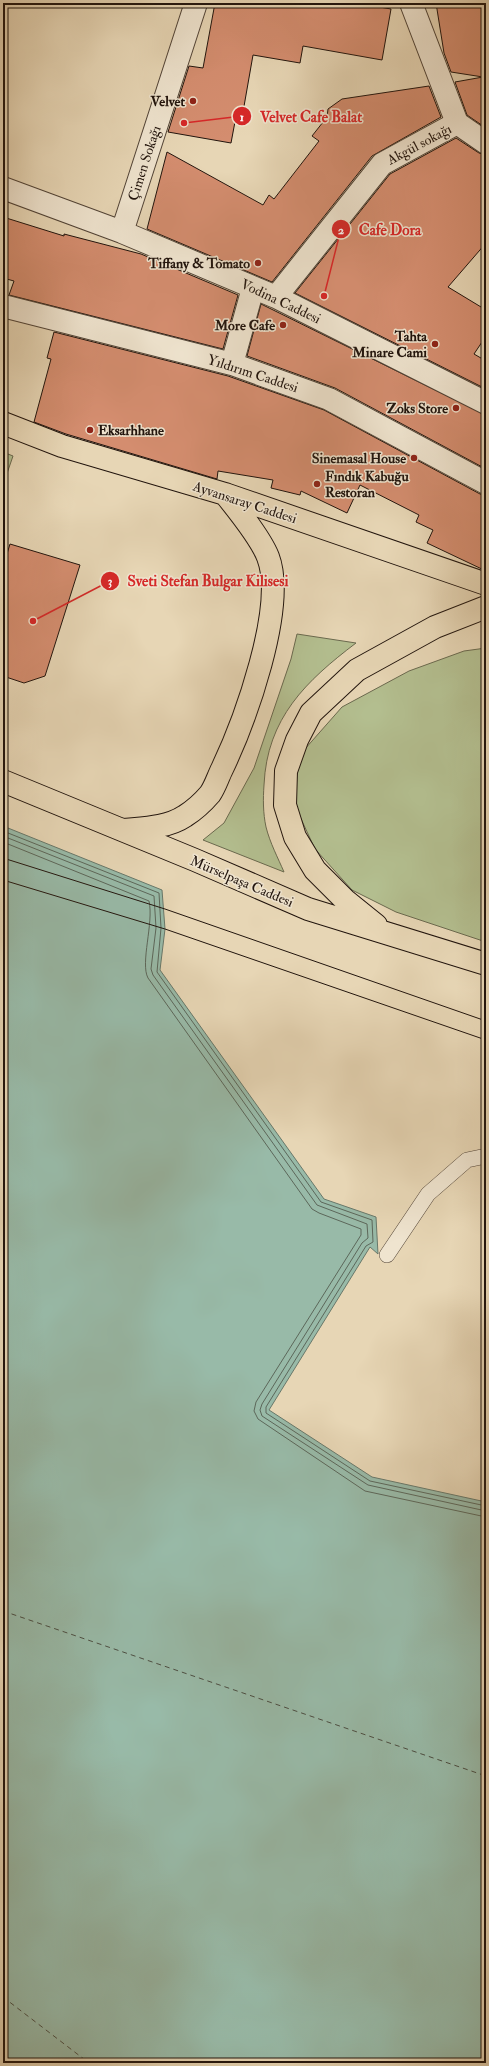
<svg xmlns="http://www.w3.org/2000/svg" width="489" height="2066" viewBox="0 0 489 2066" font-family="'IM FELL Double Pica',serif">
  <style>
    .green { fill: #b3be8f; stroke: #6a694e }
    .water { fill: #98baa8; stroke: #68786a }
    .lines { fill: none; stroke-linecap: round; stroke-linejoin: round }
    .shore { stroke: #5c675a; stroke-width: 1 }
    .ferry { stroke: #4b4e43; stroke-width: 1; stroke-dasharray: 5 4; stroke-linecap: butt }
    .building { fill: #d48d6f; stroke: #21140d }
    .service-casing { stroke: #524437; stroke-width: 16 }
    .minor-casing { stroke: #524437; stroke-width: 24 }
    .primary-casing { stroke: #21140d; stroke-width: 24 }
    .service { stroke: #efe4cf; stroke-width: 15 }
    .minor { stroke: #efe4cf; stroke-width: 22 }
    .primary { stroke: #e7d6b5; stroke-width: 22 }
    .tram { stroke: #21140d; stroke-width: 1 }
    .poi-dot { fill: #8f2418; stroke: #efe4cf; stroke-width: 1.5 }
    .labels { text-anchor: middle; stroke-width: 3; stroke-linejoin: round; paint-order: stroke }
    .poi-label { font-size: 14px; font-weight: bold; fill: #21140d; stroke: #efe4cf; text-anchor: end }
    .street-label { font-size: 14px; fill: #21140d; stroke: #efe4cf }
    .leader { fill: none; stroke: #d62828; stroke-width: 1.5 }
    .callout-dot { fill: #d62828; stroke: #efe4cf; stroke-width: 1.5 }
    .mark-label { font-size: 12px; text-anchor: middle; font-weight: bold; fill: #fff }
    .callout-label { font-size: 15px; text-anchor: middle; font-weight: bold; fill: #d62828; stroke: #efe4cf; stroke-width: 3; stroke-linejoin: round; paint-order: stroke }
  </style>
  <rect width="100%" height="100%" fill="#e7d6b5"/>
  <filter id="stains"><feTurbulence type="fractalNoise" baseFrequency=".005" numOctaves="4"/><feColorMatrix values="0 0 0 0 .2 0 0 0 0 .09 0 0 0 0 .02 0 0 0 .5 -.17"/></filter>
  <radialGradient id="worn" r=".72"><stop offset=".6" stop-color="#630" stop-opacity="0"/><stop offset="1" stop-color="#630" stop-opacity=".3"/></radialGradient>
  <path class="green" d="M3 452 13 456 3 485Z
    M297 634 356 643C306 681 267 718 264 785 263 799 263 813 266 827 270 843 278 858 284 872L203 840 224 823 254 768 291 659Z
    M486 648V942L396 912 352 890 315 849 296 808 297 758 342 707 409 671 464 651Z"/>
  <path class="water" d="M3 826 162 890 165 929 160 970 324 1199 376 1217 378 1254 370 1247 269 1410 372 1477 486 1502V2063H3Z"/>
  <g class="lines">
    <path class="shore" d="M3 831 159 893 161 928 157 972 321 1202 372 1220 373 1242 366 1246 266 1407V1413L370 1481 486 1506
      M3 836 154 896 156 928 151 969 153 975 317 1205 367 1224 368 1238 362 1243 262 1404 260 1410 262 1416 368 1485 486 1511
      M3 842 149 901C154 923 140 963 148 978L312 1209 319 1213 361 1229V1235L256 1402 254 1411 258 1419 365 1491 486 1517"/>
    <path class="ferry" d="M3 1611 486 1776
      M3 1997 89 2063"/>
  </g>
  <path class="building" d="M215 3H357L391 9 382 60 303 46 300 63 253 55 243 112 237 111 231 143 168 132 189 66 203 68Z
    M436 3H486V128L467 115 455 82 483 77 451 72 444 53Z
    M429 86 441 117 372 156 272 282 147 229 167 152 263 205 269 195 274 199 319 141 312 136 327 117 328 109 342 99Z
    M456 138 479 153 486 155V243L448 287 486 310V336L474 354 486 361V389L295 293 390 174Z
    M3 217 64 236V234L141 254 238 295 223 349 9 295 14 281 3 278Z
    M261 304 486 415V469L335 388 247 356Z
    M54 332 228 376 324 410 480 494 486 495V571L427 543 433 530 416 522 419 515 360 485 347 513 301 491 300 495 271 488 273 480 218 471 217 479 66 434 34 422 51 359 47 358Z
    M10 544 80 565 45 676 24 683 3 676V567Z"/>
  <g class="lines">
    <g class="service-casing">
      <path id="service" d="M387 1255 428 1194 467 1160 486 1156"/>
    </g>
    <g class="minor-casing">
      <path id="minor" d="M411 3 457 123 486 143
        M3 188 122 232 276 297 486 403
        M122 232 196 3
        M276 297 382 164 457 123
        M3 306 232 364 329 399 486 483
        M232 364 253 288"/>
    </g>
    <g class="primary-casing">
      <path id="primary" d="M3 423 62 446 225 494 486 584
        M3 781 195 860 308 909 486 964
        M123 830C143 828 167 828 185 816 193 811 204 801 210 794 215 787 218 777 222 769 244 723 287 607 268 557 261 539 238 510 225 494
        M376 925 345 900 315 870 295 837 285 805 286 771 297 740 311 713 357 670 435 627 486 607"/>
    </g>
    <use href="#service" class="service"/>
    <use href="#minor" class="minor"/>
    <use href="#primary" class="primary"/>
    <path class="tram" d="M3 858 165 909 486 1021
      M3 880 165 929 486 1040"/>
  </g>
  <g class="poi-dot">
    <circle cx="193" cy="101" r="4"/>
    <circle cx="258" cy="263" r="4"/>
    <circle cx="283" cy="325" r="4"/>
    <circle cx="435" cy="344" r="4"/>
    <circle cx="456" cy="408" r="4"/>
    <circle cx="90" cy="430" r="4"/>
    <circle cx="414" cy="458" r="4"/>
    <circle cx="317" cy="484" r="4"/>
  </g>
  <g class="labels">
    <g class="poi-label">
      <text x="185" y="106">Velvet</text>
      <text x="250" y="268">Tiffany &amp; Tomato</text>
      <text x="275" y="330">More Cafe</text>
      <text x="427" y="341">Tahta<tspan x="427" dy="16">Minare Cami</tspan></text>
      <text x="448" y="413">Zoks Store</text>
      <text x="98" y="435" text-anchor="start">Eksarhhane</text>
      <text x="406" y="463">Sinemasal House</text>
      <text x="325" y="481" text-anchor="start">Fındık Kabuğu<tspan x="325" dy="16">Restoran</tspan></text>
    </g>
    <g class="street-label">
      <text transform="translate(419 144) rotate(-28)" y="5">Akgül sokağı</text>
      <text transform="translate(144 163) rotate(-72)" y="5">Çimen Sokağı</text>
      <text transform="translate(281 301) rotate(25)" y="5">Vodina Caddesi</text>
      <text transform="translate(253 373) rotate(18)" y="5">Yıldırım Caddesi</text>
      <text transform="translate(245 502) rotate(18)" y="5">Ayvansaray Caddesi</text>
      <text transform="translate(242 881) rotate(23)" y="5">Mürselpaşa Caddesi</text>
    </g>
  </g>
  <path class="leader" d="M184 123L242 116M324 296L341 229M33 621L110 581"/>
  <g class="callout-dot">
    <circle cx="184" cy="123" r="4"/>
    <circle cx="324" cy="296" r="4"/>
    <circle cx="33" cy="621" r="4"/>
    <circle cx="242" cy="116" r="10"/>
    <circle cx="341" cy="229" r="10"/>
    <circle cx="110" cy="581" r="10"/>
  </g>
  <g class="mark-label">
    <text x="242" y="121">1</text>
    <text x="341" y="234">2</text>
    <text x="110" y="585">3</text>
  </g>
  <g class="callout-label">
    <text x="311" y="122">Velvet Cafe Balat</text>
    <text x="390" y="235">Cafe Dora</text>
    <text x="208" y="586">Sveti Stefan Bulgar Kilisesi</text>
  </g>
  <rect width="489" height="2066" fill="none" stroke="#e7d6b5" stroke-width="16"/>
  <rect x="4" y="4" width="481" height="2058" fill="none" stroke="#21140d" stroke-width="2"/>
  <rect x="8" y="8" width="473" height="2050" fill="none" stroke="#21140d"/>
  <rect width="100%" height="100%" filter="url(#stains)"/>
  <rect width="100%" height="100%" fill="url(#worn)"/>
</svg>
